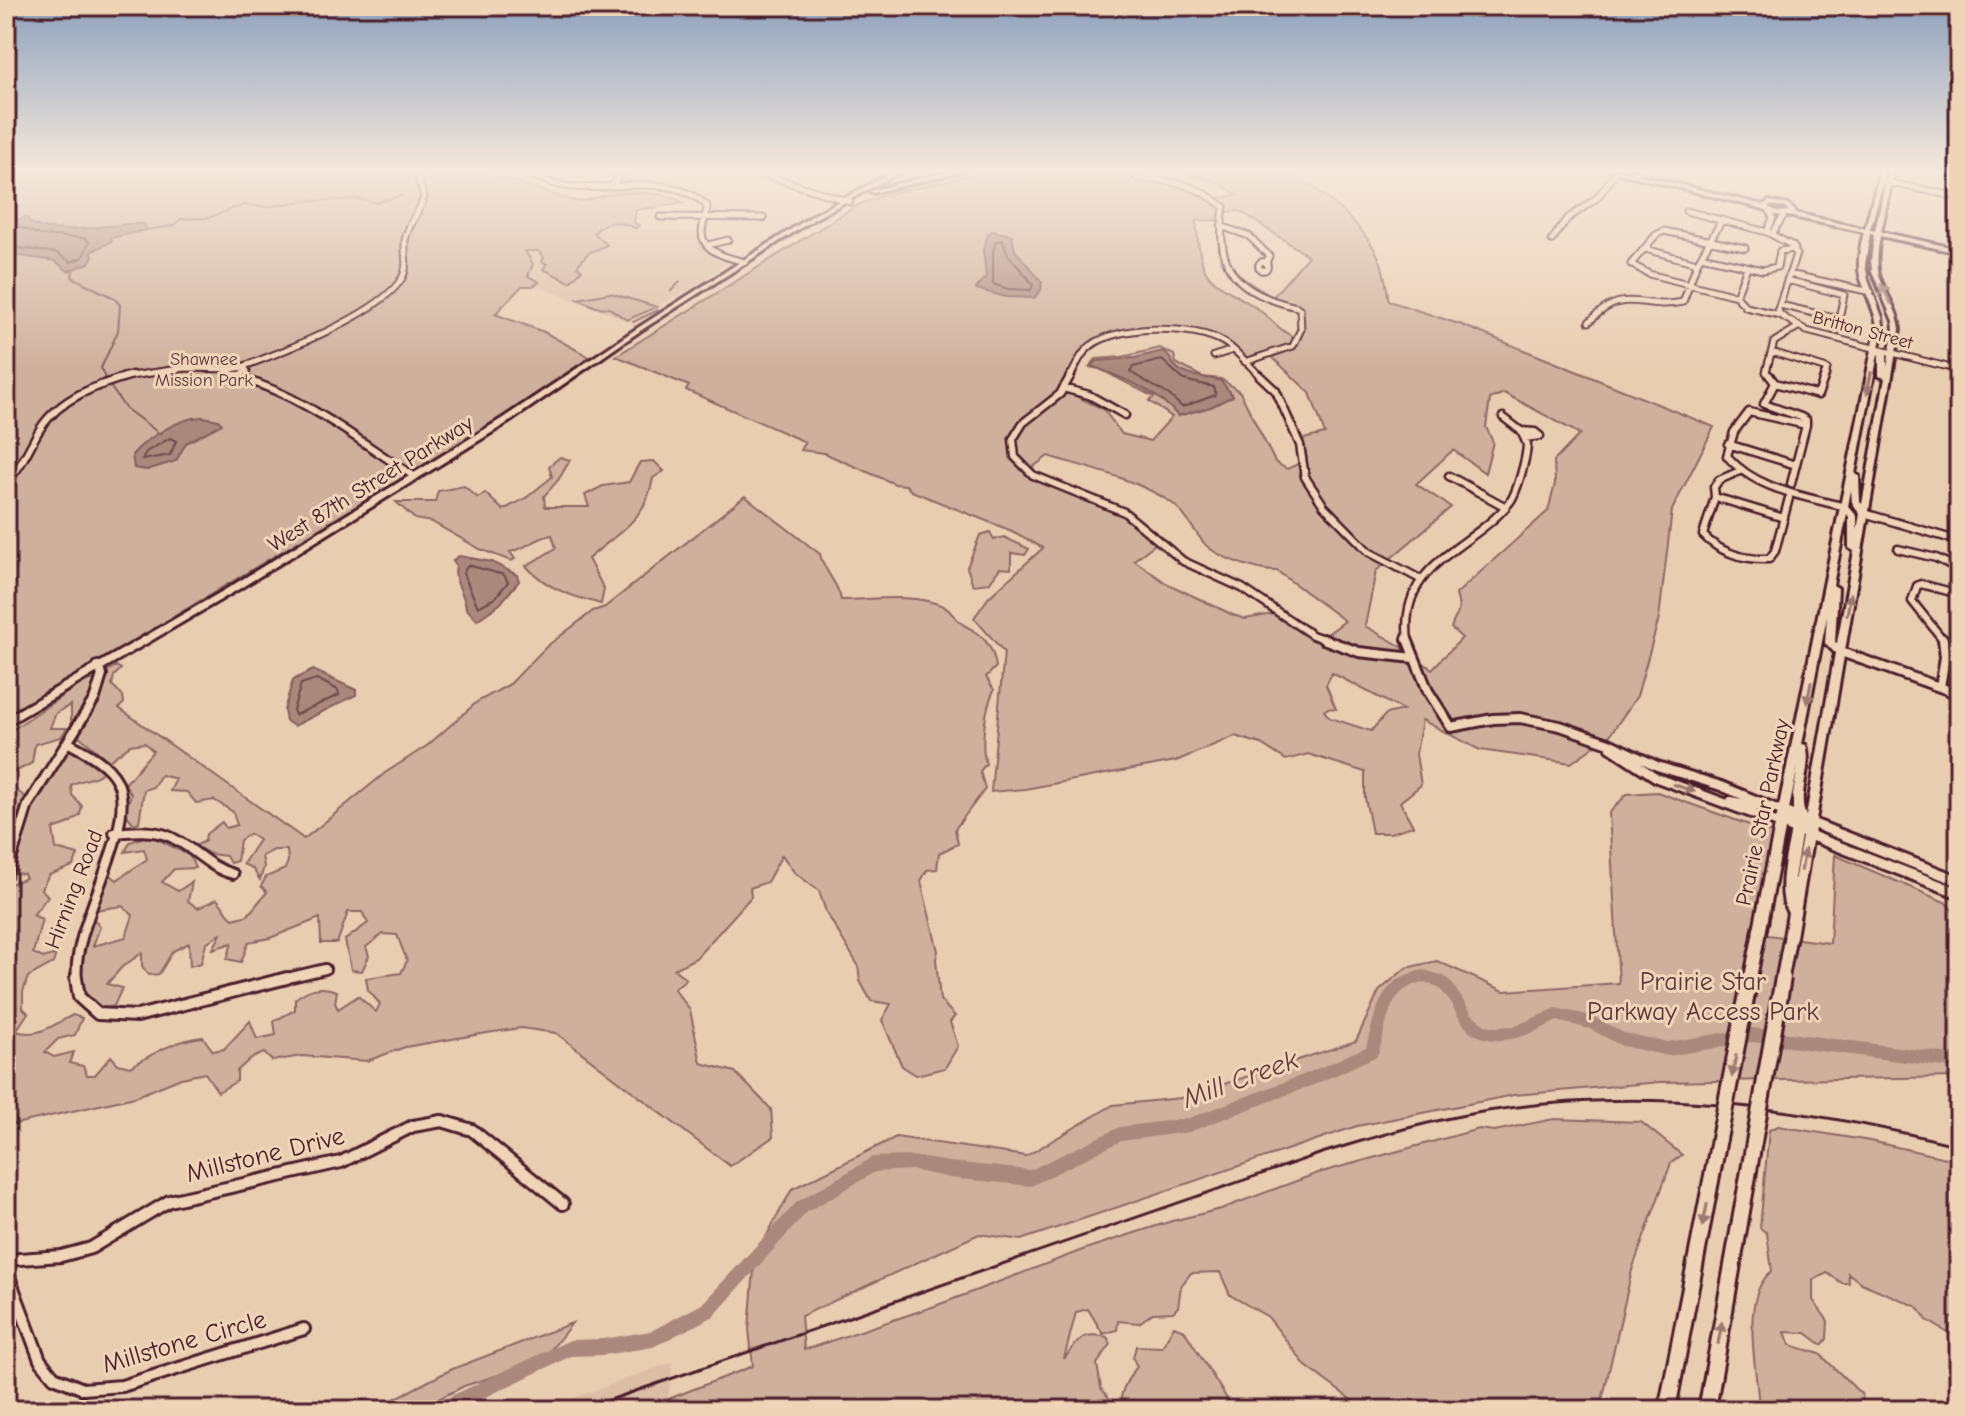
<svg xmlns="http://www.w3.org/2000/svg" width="1965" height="1416" viewBox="0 0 1965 1416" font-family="'Comic Neue',sans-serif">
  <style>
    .built { fill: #dcbea6 }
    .green { fill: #cfb09c; stroke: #8c6864; stroke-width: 2; fill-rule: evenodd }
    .water { fill: #aa887c; stroke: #845e5c; stroke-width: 2 }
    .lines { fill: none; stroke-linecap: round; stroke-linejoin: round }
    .shore { stroke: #70494b; stroke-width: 2 }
    .stream { stroke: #845e5c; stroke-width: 2 }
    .river { fill: #aa887c; fill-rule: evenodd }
    .minor-far3-casing { stroke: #4a1f2b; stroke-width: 9 }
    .minor-far2-casing { stroke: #4a1f2b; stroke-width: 11 }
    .minor-far1-casing { stroke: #4a1f2b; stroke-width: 14 }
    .minor-casing { stroke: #4a1f2b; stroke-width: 16 }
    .secondary-casing { stroke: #4a1f2b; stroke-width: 6 }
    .motorway-casing { stroke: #4a1f2b; stroke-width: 6 }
    .minor-far3 { stroke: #f0d4b7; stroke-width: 5 }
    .minor-far2 { stroke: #f0d4b7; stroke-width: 6 }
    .minor-far1 { stroke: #f0d4b7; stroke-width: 8 }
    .minor { stroke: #f0d4b7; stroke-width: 10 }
    .secondary { fill: #f0d4b7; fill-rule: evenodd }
    .motorway { fill: #f0d4b7; fill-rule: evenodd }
    .rail { stroke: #4a1f2b; stroke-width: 3 }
    .secondary-bridge-far1-casing { stroke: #4a1f2b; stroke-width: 17; stroke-linecap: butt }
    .secondary-bridge-casing { stroke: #4a1f2b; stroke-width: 20; stroke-linecap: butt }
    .secondary-bridge-far1 { stroke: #f0d4b7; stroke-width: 11 }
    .secondary-bridge { stroke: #f0d4b7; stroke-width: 14 }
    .oneway { fill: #9d7a71 }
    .labels { text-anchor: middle; stroke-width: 6; stroke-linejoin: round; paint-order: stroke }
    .far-street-label { font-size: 18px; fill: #4a1f2b; stroke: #f0d4b7 }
    .far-park-label { font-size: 18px; fill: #5e353c; stroke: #f0d4b7 }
    .street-label { font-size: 22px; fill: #4a1f2b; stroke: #f0d4b7 }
    .near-park-label { font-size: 26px; fill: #5e353c; stroke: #f0d4b7 }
    .near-street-label { font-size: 26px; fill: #4a1f2b; stroke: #f0d4b7 }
    .near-water-label { font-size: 28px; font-style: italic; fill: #62393f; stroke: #f0d4b7 }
  </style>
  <rect width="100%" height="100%" fill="#e9cdb1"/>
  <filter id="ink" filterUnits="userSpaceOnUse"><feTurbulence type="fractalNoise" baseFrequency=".0125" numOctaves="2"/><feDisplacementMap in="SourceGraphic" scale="16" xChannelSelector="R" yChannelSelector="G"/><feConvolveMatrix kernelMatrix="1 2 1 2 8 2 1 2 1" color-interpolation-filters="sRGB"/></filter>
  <g filter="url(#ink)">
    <path class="built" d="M604 197 676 200 681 205 641 207 629 220 632 228 696 233 705 251 729 262 694 286 630 321 475 263Z
      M673 1362 668 1400 640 1410H540Z"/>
    <path class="green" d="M6 171H483L574 201C588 203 593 197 605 195 625 191 668 191 683 203L636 210 634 222 639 226 636 228C618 221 608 218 594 233L607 245 588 253 577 266 582 270 570 282 543 269 547 264 542 262 544 258 538 251H525L533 264 528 276 539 282 533 286H522L495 314 544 332 588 356V359L475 435 6 718Z
      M978 171H1133L1138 177 1193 184 1219 198 1237 195 1217 182 1177 171H1285C1318 186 1369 229 1381 263 1385 275 1387 289 1389 301L1462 325 1714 427 1672 510 1659 618 1637 696 1610 735 1571 763 1480 750 1422 720 1416 754 1421 785 1400 802 1413 826 1390 833H1372L1365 798V772L1308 754 1286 760 1261 744 1235 736 1176 761 1025 789 991 792 1004 652 974 618 989 597 1043 548 1012 531 911 491 906 485 895 484 824 453 800 450 805 442 686 390 689 386 616 356 856 206C895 187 938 188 978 171ZM1240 211 1308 256 1273 297C1233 274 1217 263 1225 212ZM1219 220C1219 234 1217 252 1223 265 1235 288 1276 301 1298 310L1299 328 1293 337C1276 328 1272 319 1259 310 1209 275 1201 289 1196 221ZM1158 330C1197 334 1213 334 1243 362L1271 356 1310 393 1325 434 1303 439 1307 460 1287 469 1275 462 1240 392 1221 379 1202 377 1176 363 1174 355 1160 348 1122 357 1096 359 1089 367 1100 369 1154 397 1149 401 1172 417 1150 441 1122 434 1103 409 1065 391C1089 338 1105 339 1158 330ZM1504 393 1580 434 1554 461 1555 484 1548 511 1456 594C1462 616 1457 610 1451 628L1462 638 1432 669 1399 645 1365 626 1376 571 1451 507 1416 484 1453 450 1485 473 1493 442 1486 427 1490 399ZM1048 456C1088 468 1133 478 1169 501 1183 510 1193 530 1204 543 1215 557 1260 572 1277 571L1345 621 1323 637 1284 612 1245 619 1233 615 1166 583 1134 560 1162 539C1144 521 1123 506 1099 497 1075 488 1050 483 1029 470ZM1332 673 1403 710 1386 714 1371 731 1330 718 1324 711 1328 708 1336 709 1326 685Z
      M610 293 657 307 627 320 609 308 596 307 578 299Z
      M560 457 570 460 559 479 544 496 545 507H589L585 495 603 486 629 482 640 462 654 461 664 471 653 478C646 521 618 532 588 559L604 589 601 604C571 596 547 589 526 566L556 548 552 535C535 538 526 549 510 552L515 559 511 561 480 549 432 522 415 519 396 502H435L438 491 464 486 478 498 485 493 503 510 526 498 552 477 549 466Z
      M745 496 820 554C824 573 838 581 841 600 872 600 912 593 941 605 951 609 955 620 964 625 983 635 993 645 996 667L986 677 994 690C985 708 980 746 986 764L980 771 985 789 955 829 958 844 939 853 937 869 927 870 921 881 938 951 936 959 940 1000 955 1016 950 1022 958 1046 945 1068 916 1075 902 1066 882 1020 891 1004 871 1001 860 981 858 965 826 912 819 891 794 872 782 855 767 882 750 888 751 897 696 958 674 969 686 979 674 989 690 1010 701 1063 735 1072 771 1109 773 1137 730 1166 556 1033 521 1028 487 1033 405 1047 367 1061 302 1056 272 1061 264 1053 250 1059 237 1071V1081L218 1092 205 1073 181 1078 135 1097 6 1126V894L10 884 26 878 24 874 14 873 32 807 65 753 71 749 103 772C94 780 82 779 71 785L72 795 82 806 80 815 68 824 53 829 56 849 78 855 73 866 49 875 41 889 48 896 33 915 42 919 33 953 43 958 56 954 53 963 28 977 23 992V1008L28 1013 16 1031C40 1038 52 1025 73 1015L82 1018 75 1035 58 1039 45 1052 54 1057 74 1052 69 1063 83 1066 87 1075H95L111 1056 118 1064 130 1067C154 1053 175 1040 203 1037L213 1051 224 1049 250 1021 257 1039 276 1035 274 1021 295 1010V999C309 988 320 985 337 991L335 1003 338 1009 358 996 376 1012 380 1004 368 990 366 978 401 973 407 961 397 935 383 934 366 947 369 956 362 971 351 970 345 940 368 923 362 912H348L337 943H321L320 918 270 938 249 942 241 962 227 959 232 943 213 949 221 934 206 943 201 963 190 966 189 943 173 951 159 974 149 975 142 966V953L122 967 107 984 122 988 114 1006 98 1011C59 980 71 964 85 921L93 918 100 927 93 946 126 937 133 915 122 906 88 911 98 879 105 871 117 880 147 859 144 849 125 852 130 842 150 835 190 856 195 868 174 869 162 882 178 891 192 882 188 901 198 908 217 899 233 919 248 915 267 892 261 886 266 877 285 869 288 861 287 850H274L262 856 264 867 260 880 252 868 243 864 259 840 250 834 240 840 237 861 230 863 226 856 210 854 195 846 205 841 206 834 222 822 226 828 237 825 233 812 214 800 196 803 187 792 170 791 176 779 161 775 153 787 144 790 139 822 134 824 125 813 131 794 125 784 153 751 145 743 130 745 109 761 79 736 105 686 106 672 116 666 121 669 114 676 112 685 123 696 124 703 119 708 304 839 385 773 428 745 477 702 510 684 546 647 593 611 605 607Z
      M990 532 994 540 1004 537 1029 549 1025 555 1011 553V569L1000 568 989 583 973 585 967 567 980 535Z
      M86 680H96L86 704 71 722V705L56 713 50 728H67L61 737 35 744 32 763 11 774 6 784V734Z
      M10 785 25 797 10 838 6 839V789Z
      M1657 792 1780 836 1760 934 1830 943 1835 855 1945 902 1959 917V1077L1660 1082 1514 1095 1357 1126 1021 1240 979 1234 801 1316 804 1350 935 1306 1088 1248 1172 1221 1221 1209 1318 1173 1479 1129 1494 1131 1554 1119 1641 1122 1682 1155 1671 1163 1632 1270 1600 1410H1365L1306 1366 1268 1317 1230 1295 1220 1272 1191 1273 1181 1286 1178 1307 1173 1312 1153 1313 1139 1323 1118 1321 1117 1330 1103 1334 1088 1309 1076 1312 1064 1359C1079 1341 1079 1331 1107 1337L1111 1344 1097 1364 1101 1388 1113 1403V1410H640L753 1366 749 1329 755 1257 792 1189 896 1137 1026 1156 1113 1105 1181 1098 1356 1041 1379 991 1406 968 1437 961 1504 991 1619 983 1609 813 1627 794Z
      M1778 1126 1870 1141 1959 1161V1320L1953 1317 1949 1319 1953 1336 1927 1320 1918 1307 1861 1283 1848 1273 1849 1283H1842L1827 1273 1813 1280V1300L1828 1321 1827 1339 1822 1345 1806 1333 1785 1332 1790 1345 1820 1354 1862 1395 1863 1406 1869 1410H1759C1758 1371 1738 1297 1772 1271L1767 1233 1760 1228 1769 1130Z
      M572 1323 550 1351 514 1370 464 1386 417 1410H330L333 1405 362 1400 381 1406 450 1370Z
      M1174 1326 1184 1330 1234 1410H1121C1118 1394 1127 1379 1137 1367L1133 1358 1136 1346 1162 1347Z"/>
    <path class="water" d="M26 217C39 243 119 220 145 224L146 230 111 238 112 241 91 252 93 256 89 263 68 271 55 261 6 254V223Z
      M992 231 1012 235 1015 250 1042 282 1041 290 1034 298 1006 297 976 289 986 276 983 250 988 234Z
      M1163 351C1171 356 1169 359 1175 366 1186 378 1206 376 1221 381L1233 396 1211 407 1178 416C1157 390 1122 378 1092 366L1097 361 1135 358Z
      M203 417 218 420 222 424 186 443 176 461 147 470 134 468 132 455C146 438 181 417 203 417Z
      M459 556 492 562 517 575 519 581 500 604 477 620 466 608C465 593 452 581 456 566L453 560Z
      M313 670 356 690V695L294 726 286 721 284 710 293 680Z"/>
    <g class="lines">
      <path class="shore" d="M6 230 20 227 40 235 85 238 89 242 83 257 71 262 57 253 6 246
        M1002 240 1008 255 1033 284 1031 290 1008 289 993 284V251L996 241Z
        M1162 360 1184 380 1214 387 1216 395 1182 407 1169 395 1130 372 1133 367Z
        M170 438 176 441 170 455 142 460 146 452Z
        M468 565 504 575 508 582 495 598 478 607 463 573Z
        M317 679 338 690 339 695 295 715 293 710 301 684Z"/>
      <path class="stream" d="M146 230 172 226 181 219 208 218 243 205 266 207 303 201 362 199 376 203 402 195
        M73 271 72 277 114 298 120 305 118 331 101 368 106 381
        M671 291 680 282
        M633 322 658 310
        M110 386 125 408 160 434"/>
      <path class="river" d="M1424 970 1444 976 1451 982 1472 1014 1485 1025 1495 1027 1514 1026 1527 1021 1556 1008 1592 1016 1624 1033 1668 1042 1752 1028 1959 1055V1069L1752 1042 1668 1056 1622 1046 1590 1029 1557 1021C1532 1034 1501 1049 1474 1034 1452 1022 1450 977 1418 984 1408 986 1399 993 1394 1002 1385 1019 1384 1039 1377 1056L1316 1084 1189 1132 1121 1141 1031 1186 950 1178 911 1170 875 1172 807 1212 714 1316 653 1347 603 1355 571 1356 459 1410H431L434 1404 570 1340 603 1339 651 1331 702 1304 797 1202 868 1160 873 1157 911 1156 950 1162 1030 1170 1120 1127 1189 1118 1308 1073 1366 1047C1376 1011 1381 976 1424 970Z"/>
      <g class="minor-far3-casing">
        <path id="minor-far3" d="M524 171C539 178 555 186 572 187 618 191 670 171 707 206 707 215 702 224 702 233 703 253 730 258 745 262
          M753 171 850 202
          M1131 171 1138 179C1172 179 1198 185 1224 207 1213 268 1238 294 1297 307
          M1881 181 1959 197
          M611 187 622 171
          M1686 211 1767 232 1793 246 1796 254 1778 309 1780 315
          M660 217 764 218
          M1221 226 1249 236 1269 256 1266 263
          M1767 232 1773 218 1770 211
          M1772 234 1784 215
          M1552 240 1567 219 1597 198 1616 172
          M708 245 728 240
          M1745 248 1664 231 1656 235 1631 264 1649 274 1736 296 1746 307 1780 315 1807 331 1959 370
          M1645 249 1697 263
          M1701 256 1763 270 1777 267 1780 251 1795 249
          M1258.5 266a4.5 4.5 0 1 1 9 0a4.5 4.5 0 1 1-9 0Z
          M1789 274 1871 292
          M1787 280 1844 295 1836 332
          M1736 296 1747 267
          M1780 305 1839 319
          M1589 322C1625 284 1640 311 1683 302L1697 263 1722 220
          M1772 352 1827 369 1824 377
          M1214 356 1233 350
          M1245 362 1293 346 1301 329 1300 309
          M242 367C282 352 381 314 402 278 410 265 402 249 406 236 410 222 420 211 424 197L416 171
          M124 377 185 368 232 369
          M231 377 226 375 232 369 244 367 247 371 235 377
          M1070 377C1075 369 1079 357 1086 350 1110 323 1196 324 1225 343 1238 352 1250 366 1261 377
          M1770 377 1766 372 1774 342 1798 327"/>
      </g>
      <g class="minor-far2-casing">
        <path id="minor-far2" d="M227 375H242
          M1071 375 1060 394 1023 423 1013 439 1015 457 1033 475 1124 512 1183 561 1242 588 1312 635 1329 641
          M1259 375 1276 391 1300 445 1305 477 1324 506 1369 552 1420 579
          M1769 375 1775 383 1764 404 1801 417 1806 420V425
          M236 377C303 394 356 440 414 476
          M1775 383 1818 395 1825 375
          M1063 388 1089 395 1125 415
          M1806 425 1749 412 1734 432 1727 456C1756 490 1804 496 1845 507
          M1521 431 1535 432 1540 436 1525 438
          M1728 444 1796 465
          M1740 471 1719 480 1714 487 1715 497 1703 535C1720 553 1745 560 1769 559L1775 551 1789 498
          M1449 476 1506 507
          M6 482C22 467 29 447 40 429 61 397 97 385 132 375
          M1791 484 1806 425
          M1715 497 1784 518
          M1864 513 1959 541
          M1898 549 1936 558 1959 569
          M1408 641C1398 562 1470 551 1509 503 1517 494 1527 456 1527 444L1521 431 1503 417
          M1944 641 1912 601 1917 586 1921 584 1959 594"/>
      </g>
      <g class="minor-far1-casing">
        <path id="minor-far1" d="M1323 639 1359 652 1414 658
          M1407 639 1428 691 1451 727 1493 719 1520 718 1560 726 1609 743 1657 766 1721 786 1784 812
          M1841 652 1959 694
          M1945 653 1959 658
          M1940 687 1945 657 1943 639
          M69 743C86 752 108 763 117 781 140 826 70 925 77 980
          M1611 748 1657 778 1781 824
          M1731 801 1770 809
          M114 833C131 832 149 829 166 835 191 844 206 867 233 874
          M6 876 28 805 95 698 102 675 98 666
          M279 980 325 969"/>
      </g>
      <g class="minor-casing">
        <path id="minor" d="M76 978 79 997 98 1014 137 1016 287 978
          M6 1260 61 1256 91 1248 169 1201 341 1162 413 1126 442 1121 472 1130 563 1204
          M6 1269 40 1360 54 1377 83 1389 122 1386 304 1329"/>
      </g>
      <g class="secondary-casing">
        <path id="secondary" d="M894 171H902L816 218 640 331 509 422 234 592 6 726V717L228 588 503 418 636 329 812 216Z
          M950 171H962L873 193 870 191Z
          M1612 171H1623L1763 205 1769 201 1789 205 1795 211V213L1865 229 1880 171H1886L1870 230 1875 231 1888 171H1894L1881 232 1959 249V253L1880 236C1878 249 1876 262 1879 275 1885 294 1898 309 1900 329L1816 820 1959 876V886L1815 829 1814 832 1959 888V898L1812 841 1796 937 1794 941 1790 942 1786 941 1784 937 1788 913C1776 893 1786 857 1790 835V832L1785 830 1765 934 1763 938 1759 939 1755 938 1753 934 1877 325C1874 307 1865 293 1860 276 1857 262 1860 247 1864 232L1788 216 1776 215 1764 209ZM1770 205 1785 207 1789 211 1779 212 1768 207ZM1870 233 1874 234 1871 261 1872 271 1893 321 1894 329 1887 367V354L1879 348 1883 325 1882 317 1868 280 1865 265ZM1878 354 1879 355V376L1885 378 1862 504 1860 502 1859 476 1855 474ZM1851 490 1852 502 1860 514 1857 530V516L1848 506ZM1847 514 1849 517V548L1854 551 1837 643 1835 642 1838 588 1833 585ZM1827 616 1825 643 1835 653 1806 816C1796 795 1813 768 1806 745L1802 744ZM1798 766 1793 795V811L1789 809ZM1801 836 1802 837 1794 882V878Z
          M1719 1132 1724 1134 1726 1139 1675 1410H1659L1712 1139 1714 1134Z
          M1754 1135 1759 1137 1761 1142 1715 1410H1699L1747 1142 1749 1137Z"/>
      </g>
      <g class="motorway-casing">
        <path id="motorway" d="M1613 171H1620L1617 173Z
          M1629 171H1638L1639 173 1636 175Z"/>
      </g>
      <use href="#minor-far3" class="minor-far3"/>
      <use href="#minor-far2" class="minor-far2"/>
      <use href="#minor-far1" class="minor-far1"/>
      <use href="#minor" class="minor"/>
      <use href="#secondary" class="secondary"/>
      <use href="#motorway" class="motorway"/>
      <path class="rail" d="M581 1410 1322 1153C1377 1136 1431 1120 1488 1111 1646 1086 1805 1107 1959 1146"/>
      <g class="secondary-bridge-far1-casing">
        <path id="secondary-bridge-far1" d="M1750 980 1759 934
          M1782 980 1790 937"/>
      </g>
      <g class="secondary-bridge-casing">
        <path id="secondary-bridge" d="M1719 1139 1750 978
          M1754 1142 1783 978"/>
      </g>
      <use href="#secondary-bridge-far1" class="secondary-bridge-far1"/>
      <use href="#secondary-bridge" class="secondary-bridge"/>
    </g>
    <defs><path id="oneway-solid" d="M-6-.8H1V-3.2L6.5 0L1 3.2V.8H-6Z" transform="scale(2)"/></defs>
    <g class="oneway">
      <use href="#oneway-solid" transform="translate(1886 294) rotate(-118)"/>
      <use href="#oneway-solid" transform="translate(1869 383) rotate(101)"/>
      <use href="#oneway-solid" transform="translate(1849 604) rotate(-80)"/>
      <use href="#oneway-solid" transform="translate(1809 693) rotate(101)"/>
      <use href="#oneway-solid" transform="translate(1684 788) rotate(19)"/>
      <use href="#oneway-solid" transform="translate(1803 860) rotate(-80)"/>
      <use href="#oneway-solid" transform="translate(1734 1066) rotate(101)"/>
      <use href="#oneway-solid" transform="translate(1705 1215) rotate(101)"/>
      <use href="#oneway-solid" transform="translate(1720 1333) rotate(-80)"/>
    </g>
  </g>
  <linearGradient id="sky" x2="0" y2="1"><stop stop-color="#8fa2bd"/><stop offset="0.46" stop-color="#f5e8dc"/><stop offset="1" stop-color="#f5e8dc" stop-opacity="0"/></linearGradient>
  <rect width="1965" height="370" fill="url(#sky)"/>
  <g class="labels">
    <g class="far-street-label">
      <text transform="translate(1863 330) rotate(15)" y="6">Britton Street</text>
    </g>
    <g class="far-park-label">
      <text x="204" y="365">Shawnee<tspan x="204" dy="21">Mission Park</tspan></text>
    </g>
    <g class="street-label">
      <text transform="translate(370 483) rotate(-32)" y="8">West 87th Street Parkway</text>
      <text transform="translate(1762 812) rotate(-78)" y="8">Prairie Star Parkway</text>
      <text transform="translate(73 889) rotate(-69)" y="8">Hirning Road</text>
    </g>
    <g class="near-park-label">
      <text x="1703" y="990">Prairie Star<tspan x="1703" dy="30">Parkway Access Park</tspan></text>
    </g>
    <g class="near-street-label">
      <text transform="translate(265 1154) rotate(-14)" y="9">Millstone Drive</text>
      <text transform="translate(184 1341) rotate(-16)" y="9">Millstone Circle</text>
    </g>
    <g class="near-water-label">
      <text transform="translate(1240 1078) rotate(-20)" y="10">Mill Creek</text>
    </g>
  </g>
  <rect width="1965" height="1416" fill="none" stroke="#f0d4b7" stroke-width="32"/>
  <rect x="16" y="16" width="1933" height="1384" fill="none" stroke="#4a1f2b" stroke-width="3" filter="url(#ink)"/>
</svg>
